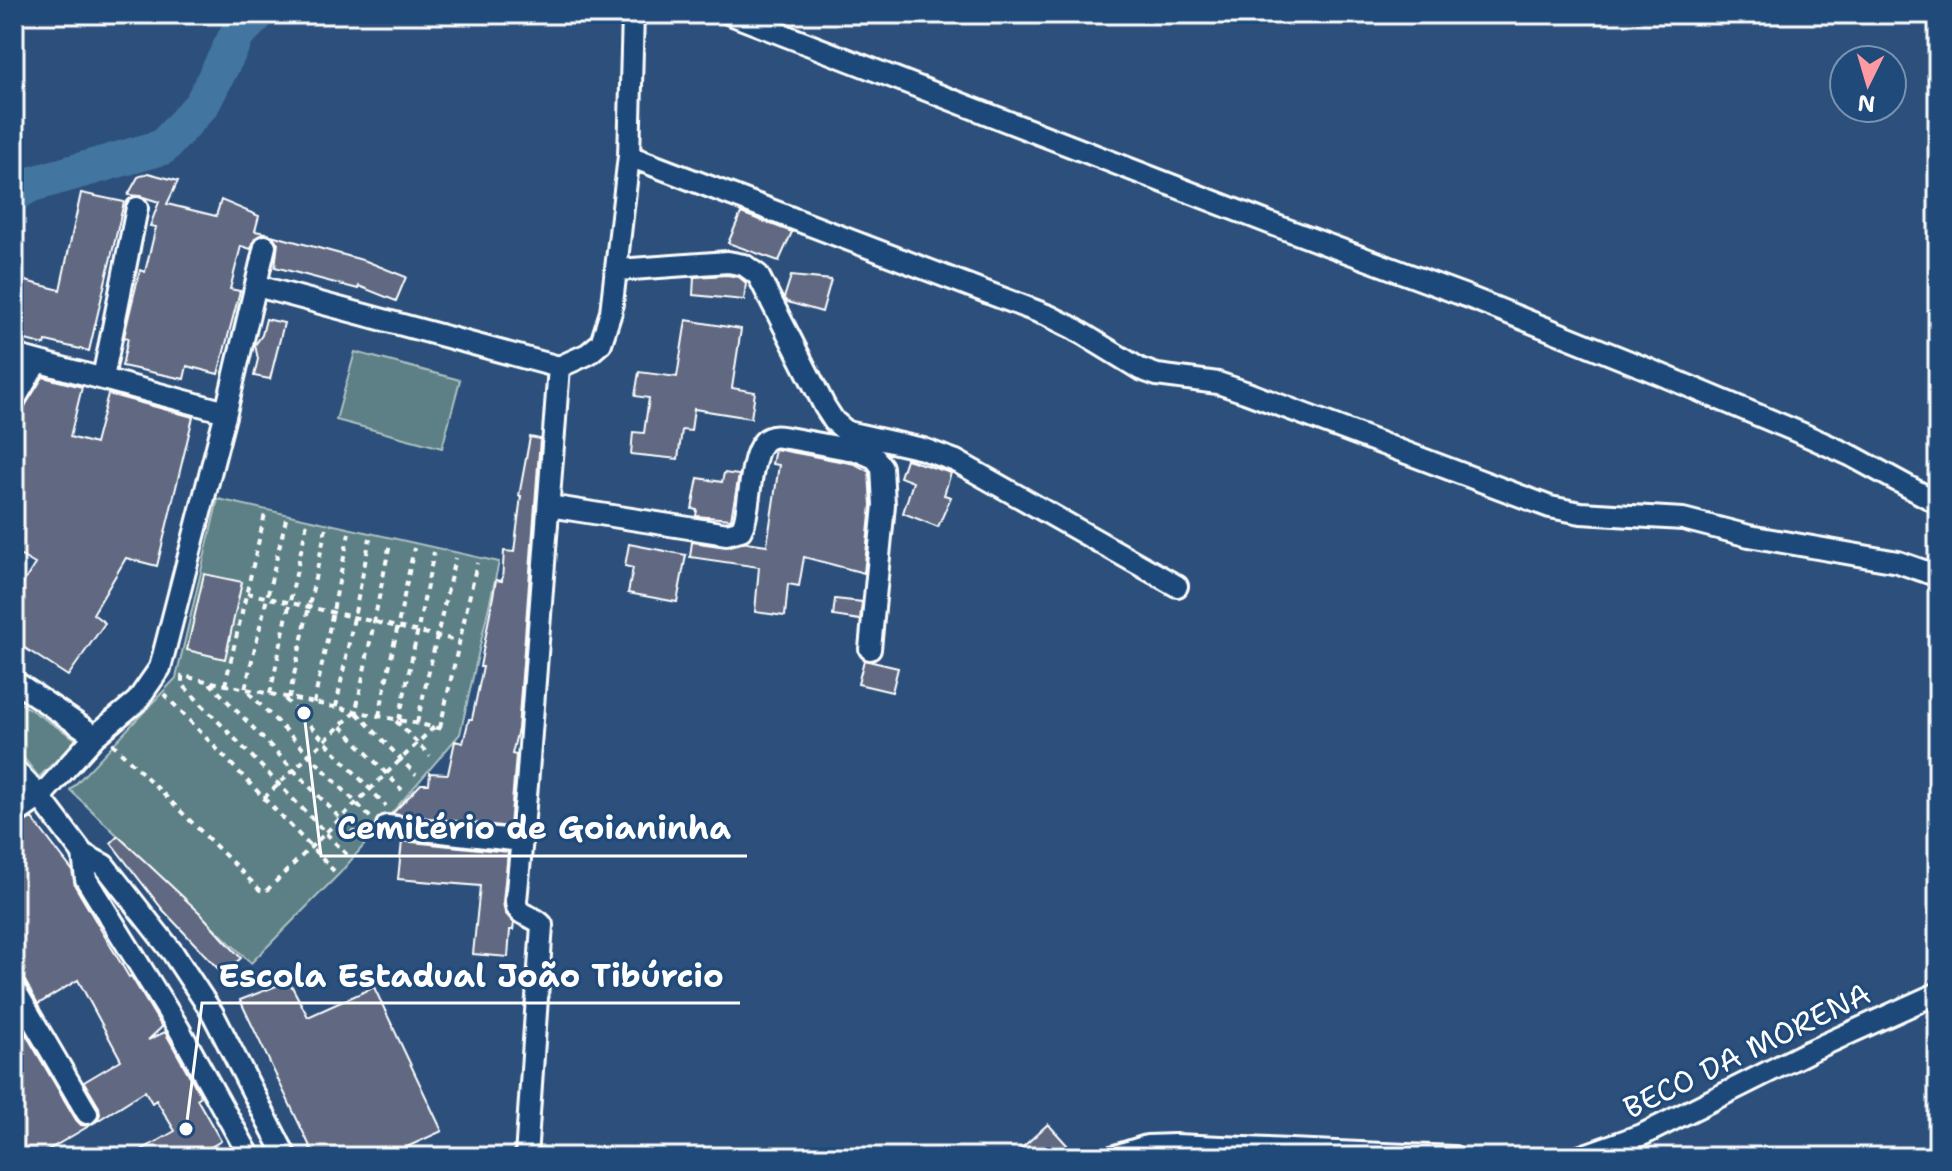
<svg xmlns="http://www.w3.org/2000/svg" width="1952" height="1171" viewBox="0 0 1952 1171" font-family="'Shantell Sans',sans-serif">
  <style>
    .green { fill: #5c8085; stroke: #aec0c2; stroke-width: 2 }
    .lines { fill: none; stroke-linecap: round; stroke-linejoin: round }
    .river { stroke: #42749f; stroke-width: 36 }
    .building { fill: #606981; stroke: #fff; stroke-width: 2 }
    .minor-casing { stroke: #fff; stroke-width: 26 }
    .path { stroke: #fff; stroke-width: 4; stroke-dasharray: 6 6; stroke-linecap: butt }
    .minor { stroke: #1f4a7a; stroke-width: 20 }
    .labels { text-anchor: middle; stroke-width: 6; stroke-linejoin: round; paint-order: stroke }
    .street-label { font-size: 30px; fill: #fff; stroke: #1f4a7a }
    .leader { fill: none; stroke: #fff; stroke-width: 3 }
    .callout-dot { fill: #fff; stroke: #1f4a7a; stroke-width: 3 }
    .callout-label { font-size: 32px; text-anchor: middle; font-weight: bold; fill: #fff; stroke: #1f4a7a; stroke-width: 6; stroke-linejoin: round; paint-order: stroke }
  </style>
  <rect width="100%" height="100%" fill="#2c507b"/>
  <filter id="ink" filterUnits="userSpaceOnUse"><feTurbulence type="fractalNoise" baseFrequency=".0125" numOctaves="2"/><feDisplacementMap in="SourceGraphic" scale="16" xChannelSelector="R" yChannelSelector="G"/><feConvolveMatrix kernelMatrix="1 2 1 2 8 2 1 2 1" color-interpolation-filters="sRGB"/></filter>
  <g filter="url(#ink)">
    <path class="green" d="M355 352 460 380 442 448 336 420Z
      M218 499 499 562 460 734 340 873 251 963 70 790 176 678Z
      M14 699 77 740 39 777 14 746Z"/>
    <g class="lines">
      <path class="river" d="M14 194 29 185 163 147 202 104 238 33 257 14"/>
    </g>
    <path class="building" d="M148 173 178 181 167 204 216 216 221 200 259 216 255 231 265 233 255 238 251 249 241 246 230 289 240 291 218 374 187 366 184 379 122 366 128 338 124 337 129 315 140 270 145 272 156 227 150 226 159 202 140 196 128 195 138 177Z
      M81 193 124 202 89 351 46 341 45 345 14 337V278L60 290Z
      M741 213 792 232 779 261 728 243Z
      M271 235 366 261 406 277 396 301 359 286 358 289 275 267 278 243Z
      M727 275 739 277 746 283 744 300 693 295 694 277Z
      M791 276 831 280 822 312 787 302 784 298Z
      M266 319 284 323 270 379 254 376 258 359 255 345 262 335Z
      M686 320 741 329 732 388 755 392 751 418 694 409 691 431 682 430 678 459 631 454 633 432 644 433 649 398 635 396 639 372 677 377Z
      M43 377 82 387 70 437 95 444 108 394 193 417 157 566 126 558 93 614 105 623 68 676 14 641V598L35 564 14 552V423Z
      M530 437 540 439 518 729 512 754 516 755 510 827 392 814 421 784H429L430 773 448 774 455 741 463 743 469 719H472L483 667H480L496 580 502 581 504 551 514 552 521 496H519Z
      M775 449 855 464 869 472 871 505 864 573 804 557 799 586 788 584 785 616 755 612 759 567 690 557 692 542 726 547 746 542 767 545 779 465 772 464Z
      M906 459 951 473 944 495 951 497 938 527 903 513 913 482 900 477Z
      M724 473 739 475 731 519 696 516 697 510 692 509 698 478 722 482Z
      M629 544 686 555 677 602 628 593 633 568 625 566Z
      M204 574 242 582 225 659 187 650Z
      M835 599 862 602 860 620 833 616Z
      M864 660 898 668 892 692 858 684Z
      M32 818 72 870 75 886 129 977 131 976 162 1027 148 1040 165 1032 201 1096 197 1099 221 1141 211 1147 216 1157H129L175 1131 156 1100 152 1103 145 1091 97 1121 100 1114 99 1107 84 1082 121 1060 78 980 38 1004 25 981 14 975V828Z
      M118 836 199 912 241 958 223 974 163 910 111 843Z
      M402 841 508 852 503 902 505 913 514 923 513 930H510L508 957 473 954 480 886 398 879Z
      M289 981 308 1017 374 987 442 1131 385 1157H315L240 1000Z
      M14 1014 76 1120 81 1125 89 1126 36 1157H14Z
      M1048 1124 1078 1157H1012Z"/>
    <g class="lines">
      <g class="minor-casing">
        <path id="minor" d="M730 14 1277 226 1466 296 1650 370 1803 434 1852 456 1938 503
          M629 156 1049 316 1073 328 1140 369 1157 375 1218 383 1245 392 1550 507 1581 513 1683 519 1749 536 1898 562 1938 576
          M618 270 728 262 744 265 758 275 825 407 834 421 847 432 923 449 956 461 1177 586
          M257 286 559 367
          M14 355 226 412
          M559 367 588 354 601 343 611 312 629 156 633 14
          M103 378 137 208
          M14 401 37 362
          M549 506 727 534 741 530 744 523C751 503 749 446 769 438 775 435 781 437 788 438L859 451 875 458 882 467 884 505 870 649
          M14 681 95 736
          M14 769 40 797 83 854 104 865 173 953 213 1014 286 1157
          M14 815 40 797 95 736 137 701 160 668 226 412 265 246
          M387 826 522 841
          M83 854 86 879 179 1029 250 1157
          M14 988 87 1113
          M526 1157 542 925C534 914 516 918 516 901L527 785 559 367
          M1112 1157 1147 1146 1175 1145 1454 1157
          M1579 1157 1644 1134 1810 1051 1938 993"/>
      </g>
      <path class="path" d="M286 519 245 689 371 818
        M247 593 459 641
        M210 683 361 840
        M225 685 265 514
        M164 694 334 871
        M270 694 307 523
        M289 698 326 528
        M285 699 386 806
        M314 703 349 533
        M336 707 370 538
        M357 713 416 775
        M379 716 414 548
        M399 720 434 552
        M396 721 430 756
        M417 723 455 558
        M341 726 402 790
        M440 728 477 563
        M112 743 260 890 265 892 434 727
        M264 798 356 711 390 543
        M347 855 182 684V676L443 729"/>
      <use href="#minor" class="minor"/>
    </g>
  </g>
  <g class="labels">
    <g class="street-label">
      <text transform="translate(1747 1051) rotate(-26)" y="10">BECO DA MORENA</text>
    </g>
  </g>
  <path class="leader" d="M304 713L321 856H747M186 1129L202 1003H740"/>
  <g class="callout-dot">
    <circle cx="304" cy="713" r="8"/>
    <circle cx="186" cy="1129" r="8"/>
  </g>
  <g class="callout-label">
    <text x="534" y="839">Cemitério de Goianinha</text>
    <text x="471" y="987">Escola Estadual João Tibúrcio</text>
  </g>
  <rect width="1952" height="1171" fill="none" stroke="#1f4a7a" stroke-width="48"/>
  <rect x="24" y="24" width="1904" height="1123" fill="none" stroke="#fff" stroke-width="3" filter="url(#ink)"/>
  <g transform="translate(1868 84) rotate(185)"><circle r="38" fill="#1f4a7a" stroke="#7992af" stroke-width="2"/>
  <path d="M0-6L14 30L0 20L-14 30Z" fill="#ff9aa2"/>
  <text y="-12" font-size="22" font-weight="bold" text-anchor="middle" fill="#ffffff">N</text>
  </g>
</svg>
